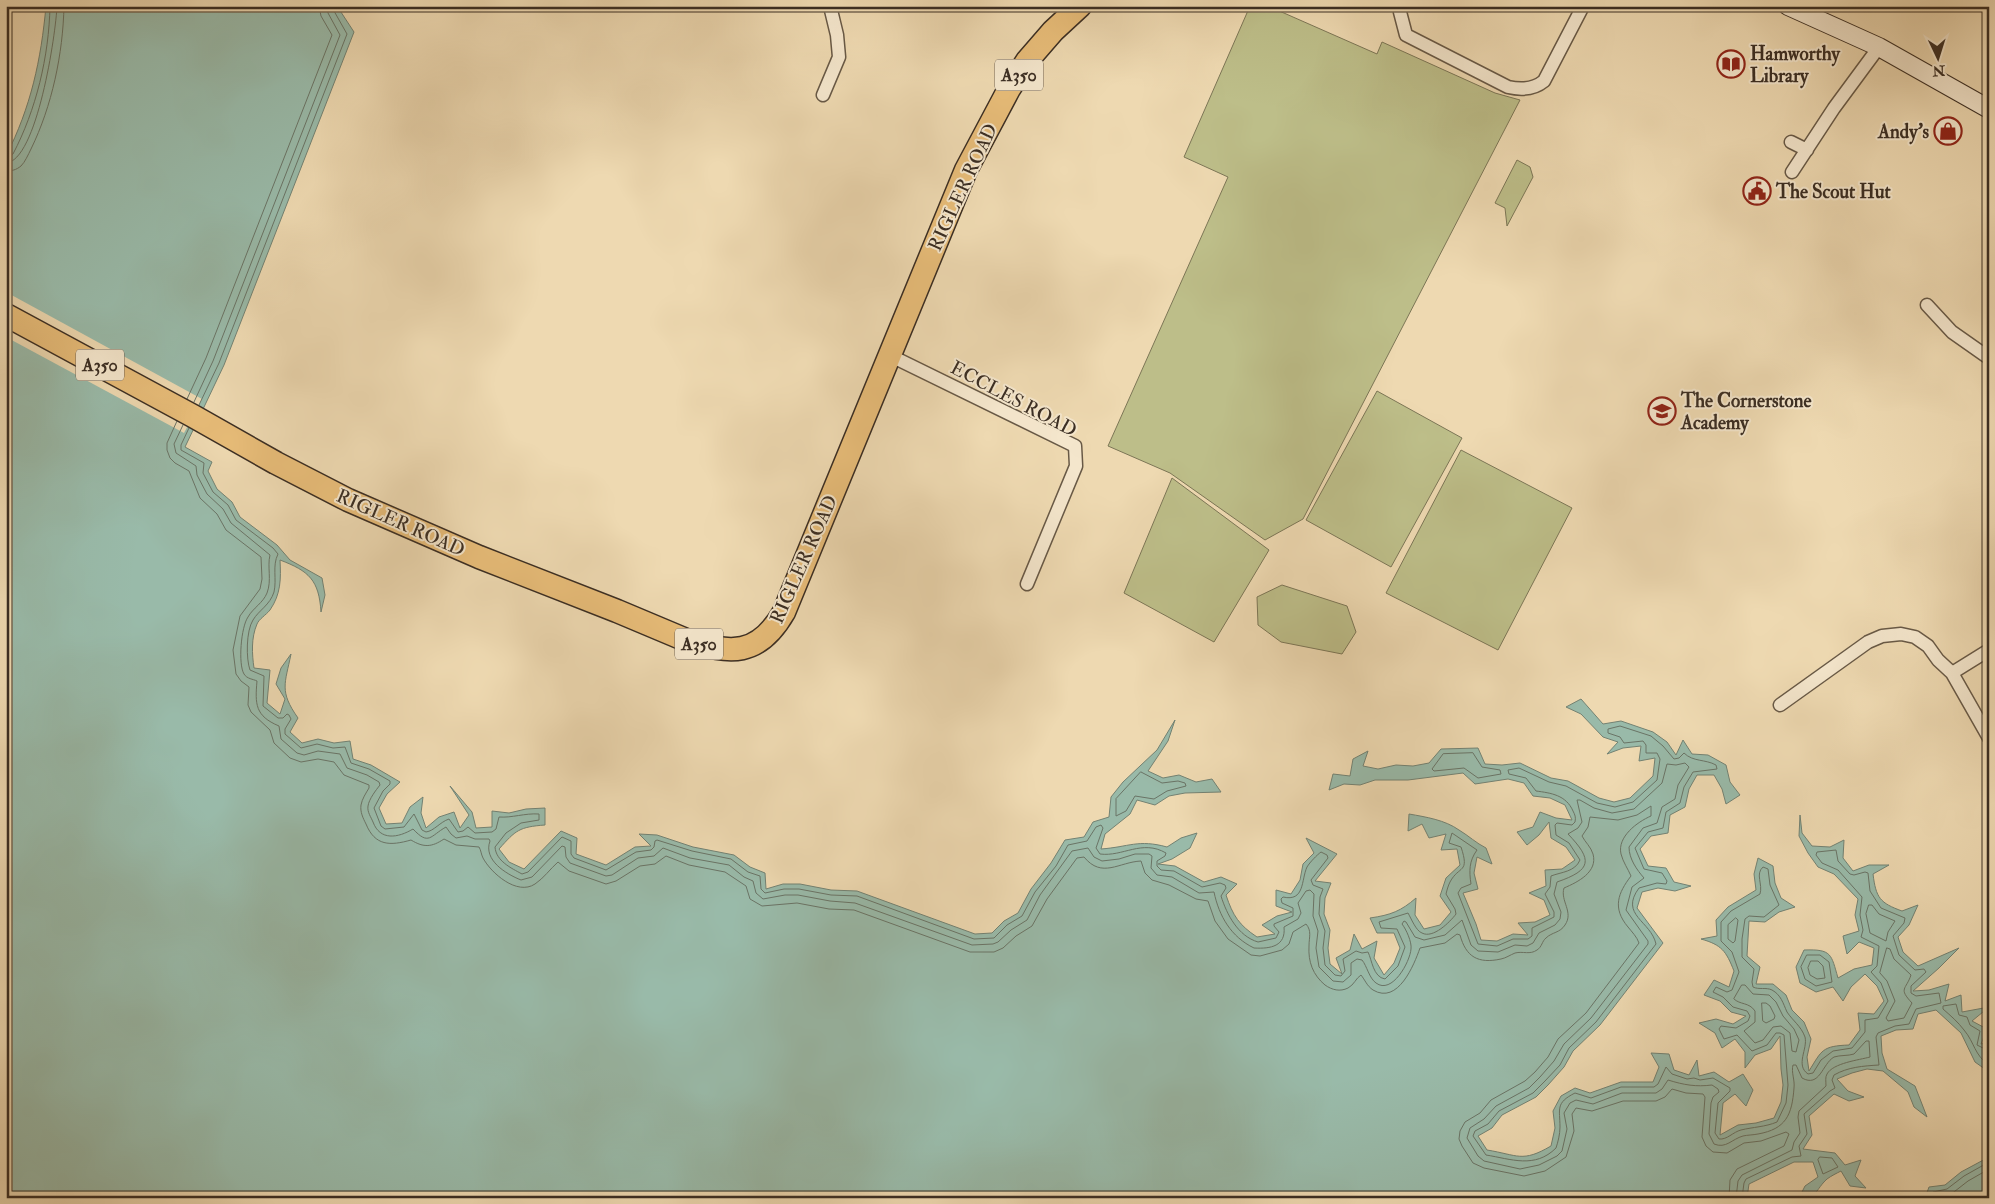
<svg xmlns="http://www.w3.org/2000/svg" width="1995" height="1204" viewBox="0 0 1995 1204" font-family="'IM FELL Double Pica',serif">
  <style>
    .green { fill: #bdbe89; stroke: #7c7656 }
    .water { fill: #99baa9; stroke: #738273 }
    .pier { fill: #eed9b1 }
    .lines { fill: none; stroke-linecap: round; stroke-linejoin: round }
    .shore { stroke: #6a7466; stroke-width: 1 }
    .street-casing { stroke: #685946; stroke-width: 15 }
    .secondary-casing { stroke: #3b2e23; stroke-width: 20 }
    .highway-casing { stroke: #3b2e23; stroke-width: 25 }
    .street { stroke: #f4e6cc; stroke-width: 12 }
    .secondary { stroke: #f4e6cc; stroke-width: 18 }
    .highway { stroke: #e7bc78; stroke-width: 22 }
    .labels { text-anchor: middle; stroke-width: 4; stroke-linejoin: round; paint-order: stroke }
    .shield { fill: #f4e6cc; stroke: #726556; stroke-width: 1 }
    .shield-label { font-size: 18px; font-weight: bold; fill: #3b2e23 }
    .poi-label { font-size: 19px; font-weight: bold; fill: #3b2e23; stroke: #f4e6cc; text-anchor: start }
    .street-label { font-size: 19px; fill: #3b2e23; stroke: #f4e6cc }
  </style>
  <rect width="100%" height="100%" fill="#eed9b1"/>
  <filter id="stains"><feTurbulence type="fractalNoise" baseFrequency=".004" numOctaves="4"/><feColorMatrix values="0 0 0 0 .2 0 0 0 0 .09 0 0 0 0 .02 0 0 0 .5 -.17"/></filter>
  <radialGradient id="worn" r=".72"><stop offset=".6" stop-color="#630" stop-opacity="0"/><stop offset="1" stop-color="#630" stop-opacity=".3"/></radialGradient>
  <path class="green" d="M1250 6H1268L1377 54 1382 42 1495 93 1520 100 1303 519 1265 540 1170 473 1108 446 1228 177 1184 157Z
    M1517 160 1530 167 1533 177 1507 226 1505 208 1495 203Z
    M1377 391 1462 438 1391 567 1306 520Z
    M1461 450 1572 508 1498 650 1386 593Z
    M1172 478 1269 550 1214 642 1124 593Z
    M1282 585 1347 606 1356 632 1342 654 1281 642 1258 625 1257 597Z"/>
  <path class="water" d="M46 6H337L354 32 224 365 185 447 212 462 208 471 217 489 232 502 240 517 277 545 290 560 322 578 325 595 321 612C319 580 309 571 280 560 281 579 281 594 270 610 266 615 259 619 257 624 251 638 252 654 254 668L270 670 267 703 280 714 285 699 276 684 281 668 291 654C285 684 279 691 298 718L290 732 302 743 318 739 334 743 350 741 353 759 371 765 400 782 387 794 379 808 386 824 402 823 410 807 423 797 421 813 426 828 439 817 454 812 460 828 469 815 450 786 472 812 476 828 492 827V811L509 813 526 809 545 808V825C519 827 516 830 499 849L509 862 524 869 561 831 577 838 576 854 606 865 635 847 651 846 639 834 657 835 693 847 734 855 750 867 765 873 766 889 783 884H800L831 890 857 891 975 934 992 933 1004 921 1018 913 1031 889 1051 863 1065 840 1084 837 1093 822 1109 817 1111 797 1123 782 1157 750 1175 720 1168 741 1148 771 1163 778 1179 775 1196 782 1212 779 1221 792 1185 793 1169 796 1155 805 1137 800 1130 814 1105 834 1101 849C1129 847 1138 839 1167 847L1181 838 1197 833 1190 848 1172 859 1158 864 1175 866 1204 882 1221 877 1237 884 1226 895C1233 916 1239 925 1257 937L1275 934 1262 925 1277 916 1292 912 1276 906V890L1291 894 1300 880 1303 864 1314 853 1306 838 1337 854 1315 881 1331 883 1325 898 1324 914 1330 930 1328 948 1330 964 1342 974 1336 958 1350 950 1354 934 1362 949 1377 941 1374 958 1384 975 1394 963 1400 948 1394 933H1377L1370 918C1391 915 1401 911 1416 898L1415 915 1424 929 1440 925 1451 912 1440 896 1446 878 1460 865 1457 849 1441 850 1446 834 1429 838 1422 824 1408 831 1409 814C1426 817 1445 820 1459 830 1469 836 1476 843 1486 848L1492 864 1477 857 1474 873 1478 889 1463 893 1476 924 1481 940 1497 941 1513 934 1528 935 1518 923 1535 922 1550 915 1544 900 1529 893 1546 886 1545 870 1562 869 1575 860 1566 847 1551 838 1549 822 1539 835 1527 845 1517 832 1533 827 1540 812 1556 818 1572 820 1565 805 1550 798 1533 796 1524 783 1508 779 1475 784 1463 773 1408 780H1375L1360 785 1344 784 1329 790 1333 774 1350 776 1353 759 1368 751 1363 766 1378 769 1396 765 1413 766 1429 763 1441 749 1478 748 1485 764 1502 765 1520 763 1551 778 1568 781 1599 798 1614 802 1630 798 1653 776 1655 758 1639 761 1641 746 1623 748 1607 754 1618 742 1603 737 1581 714 1566 707 1581 699 1603 724 1621 721 1653 732 1667 742 1676 755 1683 740 1692 754 1708 755 1726 765 1730 782 1740 795 1726 804 1722 789 1714 775H1697L1689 789 1685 807 1670 815 1668 833 1651 836 1640 849 1648 866 1666 868 1674 882 1691 886 1675 891 1658 888 1642 892 1637 908 1663 943 1600 1025 1573 1051 1564 1067 1548 1085 1536 1097 1502 1115 1492 1128 1478 1136 1487 1150C1518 1155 1522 1163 1551 1146L1555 1128 1553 1111 1561 1096 1575 1088 1590 1093 1621 1082H1653L1659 1067 1651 1053 1669 1054 1674 1070 1689 1075 1697 1060 1699 1076 1714 1072 1729 1082 1743 1074 1753 1090 1746 1106 1735 1094 1723 1103 1720 1135 1738 1125 1756 1123 1774 1118 1781 1102 1783 1085 1781 1069 1780 1036 1771 1049 1755 1055 1745 1068V1052L1735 1039 1722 1048 1715 1033 1699 1023 1716 1019 1733 1024 1746 1016 1731 1012 1720 1001 1704 995 1714 980 1729 987 1734 971C1726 951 1722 945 1701 939L1717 936 1716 920 1728 907 1756 890 1754 874 1758 858 1773 866 1775 883 1781 898 1795 907 1779 912 1765 922 1749 921 1747 956 1760 967 1756 984H1773L1786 995 1792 1010 1804 1022 1811 1039 1807 1057 1809 1071C1822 1050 1822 1046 1849 1045L1860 1030 1858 1013 1874 1014 1884 1001 1877 986 1865 974 1851 987 1843 1001 1833 987 1816 992 1800 983 1796 967 1804 950C1832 949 1831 954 1838 978L1854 969 1872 965 1874 948 1859 942 1847 954 1843 936 1859 931 1855 915 1858 899 1834 874 1818 867 1808 853 1799 836 1800 815 1802 833 1812 846 1830 847 1844 840 1843 858 1853 871 1869 865H1889L1873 874C1876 898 1880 903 1902 911L1918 905 1909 925 1898 937 1903 952 1918 966 1959 948 1939 968 1913 991 1929 990 1949 984 1945 1001 1961 995 1962 1012 1989 1007 1972 1021 1987 1029 1981 1044 1989 1042V1072L1975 1062 1961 1033 1936 1010 1918 1014 1913 1029 1896 1030 1881 1036 1882 1053 1887 1069 1915 1086 1927 1117 1914 1107 1908 1092 1883 1071 1867 1069 1852 1073 1837 1079 1848 1091 1864 1097 1849 1101 1834 1094 1809 1116 1812 1135 1803 1149 1835 1153 1845 1165 1861 1160 1855 1176 1866 1188 1850 1186 1841 1171C1837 1173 1831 1176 1827 1179 1815 1190 1818 1198 1799 1198L1805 1186 1818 1177 1813 1162H1794L1749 1184 1747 1198H6V156C31 107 41 60 46 6Z
    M1989 1157V1198H1925L1929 1187 1945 1185 1961 1172Z"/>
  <path class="pier" d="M6 292 202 399 184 433 6 337Z"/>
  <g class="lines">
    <path class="shore" d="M6 157 13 154C36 110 49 57 50 6
      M6 163C37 162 56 33 57 6
      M6 171C12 171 16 170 21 166 25 162 28 155 31 149 52 106 63 54 64 6
      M187 399 206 358 332 35 321 16 319 6
      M194 402 213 361 340 35 328 13 326 6
      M199 405 219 363 347 34 334 11 333 6
      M177 421 167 443V450L170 458 175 463 189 471 200 498 217 514 226 530 261 557 262 579 260 589 240 616 233 650 236 674 241 681 249 687 248 705 251 712 270 730 274 743 290 758 301 762 318 759 334 762 344 775 369 785V788C366 793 362 799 361 805 360 812 363 818 366 824 375 846 390 846 411 840 424 848 432 847 444 839L456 845 479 847C481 850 481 854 483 858 491 873 517 896 535 884 544 878 550 869 558 862L569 871 606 884 616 881 640 866 655 864 666 856 689 865 725 872 746 886 750 899 762 906 797 903 829 909 854 910 970 952H994L1003 948 1016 936 1032 926 1047 899 1077 858 1084 857C1102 879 1119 862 1141 861L1145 873 1152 880 1169 885 1196 899 1208 901 1215 921 1228 939 1251 955 1260 956 1282 950 1289 944 1293 932 1306 924C1312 931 1309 937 1309 946 1308 962 1313 975 1325 985 1332 990 1340 992 1348 988 1354 985 1356 978 1361 975 1365 980 1367 986 1373 990 1398 1005 1414 965 1420 948L1445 943 1457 934 1460 935C1466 957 1478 964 1501 959 1506 958 1510 955 1515 953 1523 951 1530 955 1537 950 1542 947 1542 941 1546 938 1552 932 1560 933 1565 925 1574 912 1560 901 1564 888 1578 882 1598 872 1593 854 1591 847 1585 842 1582 836L1588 827 1590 817 1618 820 1637 815 1651 806V816C1637 822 1617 837 1621 854 1623 862 1628 869 1631 876 1618 893 1612 908 1628 927 1632 932 1637 937 1639 943L1586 1013 1558 1039 1548 1057 1535 1072 1525 1081 1491 1100 1480 1113 1465 1122 1460 1131 1459 1139 1462 1146 1473 1163 1484 1168 1524 1176 1545 1171 1566 1157 1574 1131 1572 1114 1576 1108 1592 1111 1623 1101H1656L1665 1097 1672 1089 1686 1093 1703 1094 1705 1097 1702 1137 1706 1146 1713 1152 1727 1153 1744 1143 1761 1141 1786 1132 1789 1134 1784 1146 1737 1169 1730 1180 1729 1198
      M183 425 174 444 176 453 196 466 197 475 207 494 223 509 231 523 270 555C267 567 272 580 267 593 263 603 253 608 248 617 241 627 238 664 244 674 247 679 253 679 257 681 255 704 255 716 279 726L281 739 297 753 304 755 318 751 340 754 347 768 367 775 379 782 380 785C376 790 369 799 368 806 367 812 371 817 373 822 380 841 398 838 413 829 429 846 430 836 446 827L451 834 456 838 467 836 475 839H489L490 841C483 860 506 874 521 880L532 877 562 846 565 847 566 857 570 863 606 876 612 875 638 858 654 856 663 848 690 858 729 865 744 877 753 881 756 893 763 899 785 895H798L830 901 855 903 972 945 993 944 998 942 1011 930 1027 920 1040 895 1072 851 1088 848 1094 857 1102 861 1119 859 1135 854H1149L1152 856 1151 868 1157 875 1172 877 1199 893 1214 892C1219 916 1231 937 1254 948 1271 949 1286 946 1284 927L1298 919 1301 913 1298 903 1306 891 1310 890 1314 894 1313 916 1318 931 1316 948 1319 967 1333 981 1343 982 1351 975V963L1357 959 1362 960C1367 966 1369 978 1376 983 1392 995 1410 962 1411 949 1412 942 1406 929 1402 924L1404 921 1406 922 1415 937 1424 940 1445 935 1462 920 1471 945 1478 951 1498 952 1515 945 1527 946 1533 943 1539 933 1555 925 1560 919 1561 912 1554 894 1557 882C1592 870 1593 860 1568 834L1578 828 1582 822 1577 800H1580L1594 808 1612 813 1634 809 1662 783 1667 764 1676 765 1685 763 1689 767 1678 785 1675 799 1662 807 1657 823 1643 828 1629 847C1629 859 1637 870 1644 878L1632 887 1626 910 1648 941V944L1591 1018 1564 1044 1554 1061 1540 1077 1529 1088 1496 1106 1484 1119 1470 1128 1467 1138 1478 1156 1484 1161 1520 1169 1539 1165 1557 1156 1562 1151 1567 1129 1564 1113 1570 1103 1576 1100 1593 1104 1622 1093H1656L1662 1089 1668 1080C1684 1085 1696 1087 1712 1085L1718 1089 1719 1092 1713 1097 1711 1103 1709 1134 1714 1144C1726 1149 1732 1139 1743 1136 1747 1135 1753 1135 1758 1134 1786 1129 1792 1115 1794 1088 1795 1080 1791 1072 1793 1065H1796L1802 1078C1820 1088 1822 1064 1834 1057 1840 1055 1848 1056 1854 1054L1866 1041H1869L1870 1057C1859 1060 1833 1063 1827 1074 1825 1077 1826 1082 1826 1086L1799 1111 1798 1117 1800 1133 1794 1142 1792 1150 1742 1175 1738 1181 1736 1198
      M189 428 181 445V450L204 463 203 473 213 492 228 505 236 520 273 548 278 554C272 566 277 579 274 592 270 605 259 610 253 620 246 631 246 659 250 670L264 676 263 706 278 718H283L287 714 289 715 291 719 285 729V734L301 748 317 744 333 748 345 747 351 763 369 769 390 781V784L383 791 374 808 381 826 385 829 404 827 414 814 422 830 426 832C434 831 440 822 449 819L458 832 463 831 468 827 475 833 492 832 496 829 499 817C512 818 525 813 539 814V820L521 823 506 833 495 847C496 861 511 868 522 874L528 872 562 837 571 841V854L574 858 606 870 636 852 651 850 654 847 655 841 657 840 692 851 731 859 748 872 760 876 761 889 765 893 784 889H799L831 895 857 896 974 939 994 938 1007 925 1022 916 1035 892 1056 866 1068 845 1087 841 1096 827 1101 825 1103 828 1096 848 1100 854C1123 857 1142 839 1166 853L1165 856 1157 861V866L1161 870 1174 871 1202 887 1220 883 1225 885 1226 888 1221 896C1227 915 1238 936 1258 942L1276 938 1279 932 1274 926V924L1293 916V908L1282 903 1281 899 1283 897C1305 902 1301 880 1307 867 1310 862 1317 855 1321 852L1327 855 1328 858 1311 880 1313 885 1323 889 1320 897 1319 914 1325 931 1323 948 1325 965 1335 975 1341 976 1345 971 1343 959 1356 951 1362 953 1368 952C1372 960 1373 977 1385 979L1398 966 1405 947 1397 929 1381 928 1379 922 1408 913C1411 918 1416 931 1422 933 1433 939 1450 922 1456 914L1455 909 1446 894C1447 890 1448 886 1450 882 1459 865 1470 874 1461 847L1449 843 1452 833 1477 850C1469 861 1469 871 1471 884L1461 888 1458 893 1478 944 1497 946 1513 939H1528L1532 936V928L1554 917V912L1545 894 1550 887 1551 876C1561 872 1575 872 1580 860L1569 843 1556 835 1555 825 1557 823 1572 825 1575 822C1576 817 1575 815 1573 811 1566 795 1551 793 1536 791L1526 778 1509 774 1508 770 1519 768 1549 782 1566 786 1597 803 1615 807 1633 802 1657 780 1660 759 1657 753H1646V745L1643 741 1624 743 1620 737 1608 733V729L1620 726 1651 736 1663 746 1674 759 1679 758 1684 753C1693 762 1705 759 1716 765L1717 769 1693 772 1684 787 1680 803 1666 812 1663 828 1648 832 1635 848 1644 869 1662 873 1667 881 1666 884 1657 883 1639 888C1619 915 1651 921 1656 944L1596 1022 1569 1048 1560 1065 1545 1081 1533 1093 1499 1111 1488 1124 1475 1131 1473 1136 1486 1155C1511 1159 1535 1169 1556 1148 1558 1142 1560 1134 1560 1127 1560 1109 1555 1103 1575 1093L1591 1098 1621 1087H1654L1658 1084 1666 1067 1672 1074 1687 1079 1694 1078 1700 1080 1713 1078 1730 1088V1091L1718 1103 1715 1133 1719 1139C1727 1140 1733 1132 1741 1130 1753 1127 1765 1127 1777 1122L1786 1103 1788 1085 1784 1035 1780 1033H1776L1767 1045 1752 1051 1737 1035 1724 1039 1719 1029 1721 1026 1736 1028 1748 1021 1750 1016 1747 1011 1733 1007 1723 997 1713 992 1716 987 1727 992 1732 990 1739 972 1732 952 1721 941V922L1731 911 1760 894C1763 884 1755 874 1763 867L1768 869 1770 885 1779 905 1764 917 1749 916 1745 919 1742 939V957L1754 969 1752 982 1753 987C1759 990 1766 987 1772 990 1781 995 1783 1003 1787 1012 1793 1021 1801 1026 1805 1037 1808 1049 1795 1065 1808 1074L1813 1073 1821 1060 1833 1051 1852 1048 1865 1032V1020L1878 1018 1888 1001 1881 983 1871 972 1877 966 1879 946 1861 937 1863 930 1860 915 1862 897 1838 870 1822 863 1816 855 1817 852 1836 850 1838 861 1850 874 1854 875 1865 872 1868 873 1870 891 1881 908 1905 918 1904 923 1893 936 1899 955 1915 970 1924 969 1926 972 1911 986V993L1916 996 1939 993 1941 1003 1916 1009 1909 1024 1895 1026 1878 1033 1876 1037 1879 1065C1863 1066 1848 1067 1834 1075L1832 1080 1835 1088 1830 1091 1804 1114 1807 1134 1799 1146 1801 1156 1792 1157 1746 1179 1744 1183 1742 1198
      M1473 753 1482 767 1500 770 1501 774 1478 778 1464 768 1434 771 1432 769 1443 754Z
      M1141 772 1162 783 1178 781 1185 783 1186 786 1167 791 1154 799 1135 796 1126 811 1116 816V799Z
      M1869 905H1872L1879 914 1895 921 1888 932 1886 941 1870 933 1866 914Z
      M1736 918 1738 920 1735 941 1733 943 1728 939V925Z
      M1887 948 1890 949 1894 959 1911 975C1906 990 1898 988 1912 1003L1904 1018 1888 1021 1886 1018 1895 1001 1887 981 1880 973Z
      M1807 955H1820L1829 962 1832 982 1816 986 1805 979 1801 967Z
      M1811 961H1818L1823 966 1825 978 1817 979 1810 975 1808 968Z
      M1742 985H1745L1753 994 1769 995 1776 1002 1783 1016 1794 1029 1799 1040 1796 1052 1792 1051 1790 1033 1781 1026 1773 1027 1763 1040 1755 1043 1744 1031 1755 1022V1011C1749 1002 1740 1005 1734 999Z
      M1762 1003H1766L1770 1006 1775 1016 1774 1019 1766 1023 1763 1021Z
      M1989 1047 1983 1048 1977 1045 1980 1031 1970 1025 1967 1017 1959 1015 1956 1004 1943 1006V1009C1951 1016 1958 1022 1964 1030 1975 1043 1974 1055 1989 1065
      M1820 1157 1832 1158 1838 1167 1823 1174 1818 1160Z
      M1930 1198 1933 1192 1947 1189 1964 1176 1989 1162
      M1937 1198 1950 1195 1968 1181 1989 1169"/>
    <g class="street-casing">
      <path id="street" d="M1402 6 1400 12 1406 35 1508 87C1521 90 1533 90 1544 81L1583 6
        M823 95 839 57 837 35 830 6
        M1791 142 1807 150
        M1792 172 1834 108 1879 47
        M1927 305 1952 332 1989 358
        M889 355 1075 446 1076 466 1027 584
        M1952 673 1989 650
        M1780 705 1868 642 1882 636 1901 634 1915 637 1928 646 1938 660 1952 673 1989 738"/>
    </g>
    <g class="secondary-casing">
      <path id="secondary" d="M1788 6 1879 47 1989 109"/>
    </g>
    <g class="highway-casing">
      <path id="highway" d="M6 315 193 416 276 463 348 500 479 557 617 611 686 640C731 654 758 657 784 612L966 170 1009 89 1027 61 1053 31 1080 6"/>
    </g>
    <use href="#street" class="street"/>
    <use href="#secondary" class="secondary"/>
    <use href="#highway" class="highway"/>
  </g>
  <defs>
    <g id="library-ring" transform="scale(1.4375)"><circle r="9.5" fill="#f4e6cc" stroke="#8f2418" stroke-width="1.5"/><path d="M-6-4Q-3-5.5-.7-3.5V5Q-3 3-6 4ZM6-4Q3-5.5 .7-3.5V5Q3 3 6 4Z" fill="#8f2418"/></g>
    <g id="shop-ring" transform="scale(1.4375)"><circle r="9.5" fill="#f4e6cc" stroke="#8f2418" stroke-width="1.5"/><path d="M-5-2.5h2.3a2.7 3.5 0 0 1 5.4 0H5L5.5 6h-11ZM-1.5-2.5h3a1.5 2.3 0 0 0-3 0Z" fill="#8f2418"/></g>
    <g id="civic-ring" transform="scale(1.4375)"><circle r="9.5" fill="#f4e6cc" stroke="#8f2418" stroke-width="1.5"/><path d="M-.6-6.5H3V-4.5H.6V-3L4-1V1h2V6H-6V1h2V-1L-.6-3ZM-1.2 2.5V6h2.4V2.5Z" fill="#8f2418"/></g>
    <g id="school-ring" transform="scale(1.4375)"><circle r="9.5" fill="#f4e6cc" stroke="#8f2418" stroke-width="1.5"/><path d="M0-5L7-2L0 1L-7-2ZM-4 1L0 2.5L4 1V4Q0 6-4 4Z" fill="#8f2418"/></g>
  </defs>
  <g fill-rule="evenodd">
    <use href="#library-ring" x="1731" y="64"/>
    <use href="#shop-ring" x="1948" y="131"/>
    <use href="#civic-ring" x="1757" y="191"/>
    <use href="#school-ring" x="1662" y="411"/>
  </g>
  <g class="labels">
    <g class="shield">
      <rect x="995" y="59.5" width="48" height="31" rx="4"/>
      <rect x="76" y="349.5" width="48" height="31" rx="4"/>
      <rect x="675" y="628.5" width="48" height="31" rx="4"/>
    </g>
    <g class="shield-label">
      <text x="1019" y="81">A350</text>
      <text x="100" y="371">A350</text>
      <text x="699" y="650">A350</text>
    </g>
    <g class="poi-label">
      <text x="1750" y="60">Hamworthy<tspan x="1750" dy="22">Library</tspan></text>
      <text x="1929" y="138" text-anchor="end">Andy's</text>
      <text x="1776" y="198">The Scout Hut</text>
      <text x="1681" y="407">The Cornerstone<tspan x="1681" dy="22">Academy</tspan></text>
    </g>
    <g class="street-label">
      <text transform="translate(962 187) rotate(-65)" y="7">RIGLER ROAD</text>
      <text transform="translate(1014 398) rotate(28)" y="7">ECCLES ROAD</text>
      <text transform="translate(401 522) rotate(24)" y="7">RIGLER ROAD</text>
      <text transform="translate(803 559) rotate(-66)" y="7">RIGLER ROAD</text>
    </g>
  </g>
  <rect width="1995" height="1204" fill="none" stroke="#eed9b1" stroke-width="25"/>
  <rect x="8" y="8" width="1980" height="1189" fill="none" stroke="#3b2e23" stroke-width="2.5"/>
  <rect x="12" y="12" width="1970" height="1179" fill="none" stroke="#3b2e23"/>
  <g transform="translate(1938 58) rotate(176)" stroke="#f4e6cc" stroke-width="4" paint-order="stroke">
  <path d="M0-4L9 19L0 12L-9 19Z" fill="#3b2e23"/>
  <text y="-8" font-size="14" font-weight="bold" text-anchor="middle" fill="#3b2e23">N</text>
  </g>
  <rect width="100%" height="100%" filter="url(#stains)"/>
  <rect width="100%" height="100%" fill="url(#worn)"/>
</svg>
